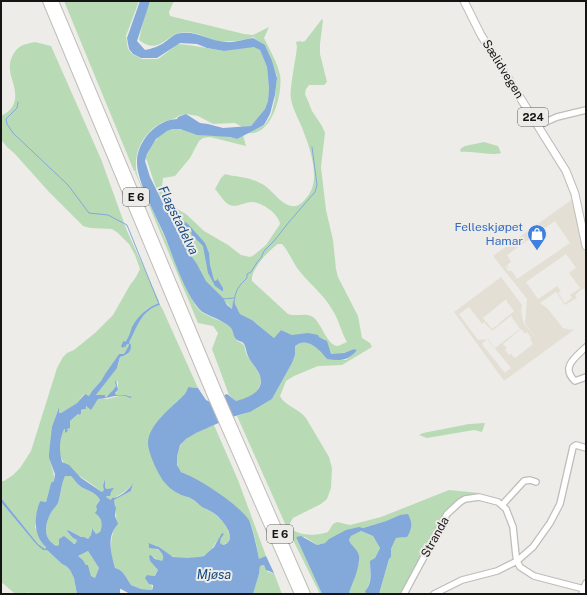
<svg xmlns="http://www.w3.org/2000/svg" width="587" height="595" viewBox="0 0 587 595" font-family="'Public Sans',sans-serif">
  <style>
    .built { fill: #e4dfd4; fill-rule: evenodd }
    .green { fill: #b8dbb6; fill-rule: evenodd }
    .water { fill: #82a9d9; fill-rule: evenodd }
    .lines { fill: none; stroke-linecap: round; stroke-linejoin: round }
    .stream { stroke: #82a9d9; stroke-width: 1 }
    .minor-casing { stroke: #bebdb9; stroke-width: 8 }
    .major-casing { stroke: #bebdb9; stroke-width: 9 }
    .highway-casing { stroke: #bebdb9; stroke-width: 10 }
    .minor { stroke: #fff; stroke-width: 5.5 }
    .major { stroke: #fff; stroke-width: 7 }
    .highway { stroke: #fff; stroke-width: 8 }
    .labels { text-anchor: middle; stroke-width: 4; stroke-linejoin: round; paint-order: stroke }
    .shield { fill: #eeece8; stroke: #575654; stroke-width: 1 }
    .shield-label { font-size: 11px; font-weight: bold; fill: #161514 }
    .street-label { font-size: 12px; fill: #161514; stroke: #eeece8 }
    .shop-label { font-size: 12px; fill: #366cbe; stroke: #eeece8; text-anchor: end }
    .water-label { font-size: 13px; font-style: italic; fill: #144b85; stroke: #eeece8 }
  </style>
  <rect width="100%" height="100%" fill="#eeece8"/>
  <path class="built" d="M574 198 586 256V289H582L575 295 577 298 565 305 556 292 540 303 548 309 563 328 571 330 575 329 586 321 504 381 454 312 501 277 522 305 521 312 524 324 540 342 525 324 527 299 493 256ZM555 221 570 243 517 279 512 271H508L505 266H506L508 268 509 267 507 265 511 262 507 255ZM566 254 576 268 569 273 580 288 570 295 572 298 565 303 558 293 561 291 557 286 538 299 526 282ZM505 300H507V302L514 311 498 324V326L497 325 492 329 483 318ZM469 307 482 324 484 322 492 331 511 316 520 329 495 348 488 339 478 340 459 314ZM521 329 525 334 527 332 531 338 530 339 533 344 515 358 511 354 509 355 505 350 507 348 503 344ZM487 339 511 368 505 373 482 344Z"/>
  <path class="green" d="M64 1H139L126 36 128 49 132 54 142 59H158L178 44 189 45 224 51 254 46 260 50 267 67 269 88 268 101 265 109 251 126 242 127 235 123 213 124 198 116 186 114 178 116C175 120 166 120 161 123 145 132 135 149 136 167 136 174 139 180 142 186L192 299C194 303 196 307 199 310 206 317 221 319 230 327 234 331 234 336 237 341 248 345 243 348 248 357 252 363 257 369 260 376 263 384 256 395 248 398 244 399 240 400 236 401L229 395 212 349 218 333 213 326 198 323 135 172 136 171H134Z
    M150 1H174L169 12 170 16 244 34 253 35 269 27 264 38C270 51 277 61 280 75 283 93 272 137 248 133L265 125 271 115 275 99 277 76 266 47 253 37C244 41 223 43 214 40 203 36 195 32 184 32 165 34 160 56 139 40L144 17Z
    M322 19 323 20 320 44V54L327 82 324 85H309L306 89 305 94 308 101 312 111 322 126 325 133 321 167 326 210 333 240 336 269 338 277 358 316 362 338 370 343 372 347 342 365 318 366 294 376 286 381 280 396C285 406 298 408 306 418L329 457 332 468 331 488 327 499 321 504 293 518 289 525C295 537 317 536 328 532L333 524 337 522 350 525 381 517 449 490 479 493 456 502 402 594H379L389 559 391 557V549L396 538C411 538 412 530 410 517L400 515 386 521 333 537 325 543 317 545 305 537H296L322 594H320L287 528 237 416 250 412 272 399 292 363 295 355 294 346C307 336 319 348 327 359L346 360 357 350 354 349C347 352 339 355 331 354L324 339 303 335H292L281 330 274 338 252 320 240 314 233 300 232 309 206 281 197 264 185 247 155 185 146 158C149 148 161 130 172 129 181 127 191 134 200 135 212 136 225 135 237 139L243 135 246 146 210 137 203 138 199 141 190 158 175 176 163 178 162 186 164 192 169 200 179 210 186 214 204 231 228 245 241 255 250 257 254 255 266 245 280 224C279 214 262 202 252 202 245 202 237 208 230 205 224 203 219 193 215 189L221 178 225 174C236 177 250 177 260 183 272 188 279 204 292 206 299 207 303 202 307 197 321 181 311 151 304 133 300 121 293 111 291 99 289 91 296 58 297 47L296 42 300 41 302 42 305 41ZM278 244H282C290 253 293 264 301 273 311 285 325 296 333 311 339 320 341 332 347 342 344 343 341 345 338 346 327 346 321 322 313 317 306 312 296 317 288 314L252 281C250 270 269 250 278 244Z
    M35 42 51 46 101 159 127 231 159 301V303C139 311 135 322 128 339L126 342 124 340 122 346 128 344 129 345 124 354H119L105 374 101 381 92 391 89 396 84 394 77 403 61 413H59L58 409 55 418 49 453C49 463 55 471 54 481L51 483 46 502 40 501 35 527 46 547 45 549 38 544 1 498V481H4L13 475 20 468 31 451 57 368 63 357 67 353 74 350 95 333 113 315 130 285 136 277 140 269 135 255 129 244 118 233 112 229 90 228 83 226 49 192 15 154 7 147 2 141 1 116C7 113 12 109 14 103 20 85 2 72 14 53 19 45 25 44 35 42Z
    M484 142 498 146 501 153C490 156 473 151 461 152L460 149 465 146Z
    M160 305 162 308 198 388 188 387 185 395 175 403 153 429V458L160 474 168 486 186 497 191 498 201 506 215 514 223 522 227 528 230 537 228 542 223 545 220 543 221 538C216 540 213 549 207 554 200 559 178 560 170 555 165 552 161 548 155 545V548C160 550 166 555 162 561H159L151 555 150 561 158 570 155 576 147 575V579L153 588 152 590 141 589 131 585C126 578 124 570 115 568 113 561 110 554 111 546 111 537 114 530 116 522 117 514 115 507 114 500L131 491 133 484 124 492 111 500 106 497 109 490 105 487V479L104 491 102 492C78 471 47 468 64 428L65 429 70 427V421L78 414 80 415 81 411 85 407H92L98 399H107L123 395 131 396 116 395 115 394 118 390V381L115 382 116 386C113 391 108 394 107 397H105V395H96L118 366 120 357 127 355 130 350 129 343 134 331 141 319 149 309Z
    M485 423 482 432 474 430 427 438 419 435 423 433 469 424Z
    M214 425 238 480 266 556 259 560C258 552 253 526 249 521 239 505 199 479 181 472 178 469 177 465 177 460 175 439 198 432 214 425Z
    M65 476H71C74 479 77 484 80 486 87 491 95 491 100 500L96 506 102 524 100 532 96 534 93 529H91V535L88 539 81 537 68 530 67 531 73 538 77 540V543L56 546C55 545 53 544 51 542 42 534 47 519 52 511 54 508 57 506 58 503 61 494 61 485 65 476Z
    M1 502 36 544 43 550H47L62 564 66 566 70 570 74 578 77 594H34C27 591 22 595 17 594 12 593 7 586 2 583L1 584Z
    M361 531 373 536 380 548 375 558 370 562C370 572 372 583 365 591L366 594H349V591L352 586 359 562V556L349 540 351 536Z
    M88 551 99 568 95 578 91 576 88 565H86L83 560 78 556Z
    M264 565 268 572 274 573 282 594H253L259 574 260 566Z"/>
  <path class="water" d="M140 1H150L137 41 145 50C151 49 160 46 165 42 171 38 173 34 181 33 197 31 210 41 226 42 233 43 245 39 253 38L265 45 272 61 277 78 275 95 270 114 264 125 237 139 230 137 197 135 180 129H172L167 131 156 139 147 154 145 161 150 177 185 247 197 264 206 281 223 298 227 305 232 309 233 300 240 314 252 320 274 338 281 330 292 335 308 333 318 335 319 337 327 341 331 354 344 353 354 349 357 350C348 361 340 361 327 359 319 349 307 336 295 346V355L292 363 272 399 250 412 232 417 196 433 186 439 180 445 177 456V465L181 472C200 479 238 504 249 520 252 526 258 552 259 559L266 556 274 573 266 570 264 565 260 566 259 574 253 594H130L121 589H120V594H77L74 578 70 570 66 566 62 564 47 550H43L36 544 1 502V498L38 544 45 549 46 547C33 535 34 517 40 501L46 502 51 483 54 481 55 474 49 458V453L52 427 59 407V413H61L77 403 85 394 89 396 92 391 101 381 105 374 119 354H124L129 345 128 344 126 345V348L125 346 123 348 121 346 124 340 125 342C129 338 130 332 132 327 138 316 146 308 159 303L160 305C142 309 136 329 129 343L131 345C131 353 127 355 120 357L117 368 96 395H105V397H107C108 394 113 391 116 386L115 382 116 380 118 390 115 393 116 395H125L132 397 130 398C120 392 109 399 98 399L91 410 86 406V409H84L81 410V413L80 415 78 414 70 421V428L67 429 68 431 65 433V429H64C59 441 59 450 62 462L69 465 81 478 102 492 104 490 103 486 105 479V487L107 489 114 488 111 492 110 496H107L106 497 111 500 112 498C119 498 129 490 133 483L131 491 114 500 115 506 116 508 115 516 118 524C106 537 111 553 115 568 124 570 126 578 131 585L141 589 152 590 153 588V585L149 584 145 578 147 575 155 576 158 570 150 561 149 556 151 555 155 559 162 561C165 556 162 553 158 549L149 548V545L148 543 159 547 173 557 187 558 199 557 204 556 214 547 222 533 224 534 221 538 220 543 223 545C239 540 223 520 215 514 211 511 206 509 202 507 198 504 196 501 192 499 189 497 190 498 187 497 180 495 171 490 166 484 159 477 148 453 148 443 148 425 173 406 184 395 186 393 187 390 188 387L198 388 206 400 210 402 227 394 236 401C247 398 265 392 260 376 258 369 251 363 248 356 246 352 246 344 242 342 240 341 238 341 237 340 233 337 234 331 230 327 222 319 204 315 199 309 183 290 173 255 163 232 155 214 138 183 137 164 136 143 155 120 177 119L178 117 186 114 200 123 208 124 223 128 251 126 265 109 268 101 269 88 267 67 260 50 254 47 224 51 207 48 197 44 180 43 157 58H141L133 54 129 49 127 38ZM65 476H71C74 479 77 484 80 486 87 491 95 491 100 500L96 506 97 510 95 513C102 518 103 524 100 532L96 534 92 528 91 535 88 539 84 537H81L68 530 67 531 73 538 77 540 76 543 74 544 64 536 59 539V545L56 546C55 545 53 544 51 542 42 534 47 519 52 511 54 508 57 506 58 503 61 494 61 485 65 476ZM88 551 99 568 95 578 91 576 88 565H86L83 560 78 556Z
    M179 218 188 224 205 243 209 253 210 265 214 280 215 281 217 280V278L223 288V291H222L215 286 208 273 203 246 191 234 192 231 187 228 186 229C183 227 181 222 178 219Z
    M408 514C413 522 412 530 407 537L396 538 391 549V557L389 559 379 594H366L365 591C373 583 370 571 370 561L375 558 380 548 373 536 361 531 351 536 349 540C351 546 358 549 359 556 360 564 355 578 352 585 351 589 349 590 349 594H322L296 537 301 536 317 545 325 543 329 539 346 530 359 527 363 528 386 521 400 515Z"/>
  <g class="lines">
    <path class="stream" d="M18 102 17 108 6 119 7 124 13 133 68 185 89 213 108 215 127 225 159 304
      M223 299 234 298
      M234 304C235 290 238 287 247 278V274L251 272 258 261 261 258 264 251 274 241 289 222 315 192 317 185 312 147"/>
    <g class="minor-casing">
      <path id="minor" d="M539 125 557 117 586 110
        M586 347C576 357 560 367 575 381L586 377
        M503 504 524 481 530 480 536 482
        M404 594 447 514 460 502 465 499 479 497 498 502 506 509 513 527 516 556 517 561 520 567 534 576 584 589
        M434 594 462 580 497 571 517 561 533 547 550 523 560 504 573 447 576 445 586 448
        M582 594 586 583"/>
    </g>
    <g class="major-casing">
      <path id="major" d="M464 1 481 35 566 171 575 194 586 246"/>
    </g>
    <g class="highway-casing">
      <path id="highway" d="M47 1 212 396 299 594
        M54 1 218 393 306 594"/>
    </g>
    <use href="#minor" class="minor"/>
    <use href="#major" class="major"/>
    <use href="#highway" class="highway"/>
  </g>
  <defs>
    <g id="shop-pin" transform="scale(1)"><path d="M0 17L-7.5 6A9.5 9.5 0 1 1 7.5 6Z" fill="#3f7fe0" stroke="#eeece8"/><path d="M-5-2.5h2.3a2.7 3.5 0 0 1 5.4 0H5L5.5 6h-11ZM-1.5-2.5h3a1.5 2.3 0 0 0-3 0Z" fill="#fff"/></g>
  </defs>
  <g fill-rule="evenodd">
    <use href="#shop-pin" x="537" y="234"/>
  </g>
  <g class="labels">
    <g class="shield">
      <rect x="518" y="108" width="30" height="18" rx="3"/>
      <rect x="123" y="188" width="26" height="18" rx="3"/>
      <rect x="267" y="525" width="26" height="18" rx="3"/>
    </g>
    <g class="shield-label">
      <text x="533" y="121">224</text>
      <text x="136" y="201">E 6</text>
      <text x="280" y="538">E 6</text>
    </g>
    <g class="street-label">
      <text transform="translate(503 69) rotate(58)" y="4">Sælidvegen</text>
      <text transform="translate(435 537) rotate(-61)" y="4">Stranda</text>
    </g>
    <g class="shop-label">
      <text x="523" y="231">Felleskjøpet<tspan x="523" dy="14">Hamar</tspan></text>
    </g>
    <g class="water-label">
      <text transform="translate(179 220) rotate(64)" y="5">Flagstadelva</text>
      <text x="214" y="579">Mjøsa</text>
    </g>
  </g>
  <rect width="587" height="595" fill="none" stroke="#161514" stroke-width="4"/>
</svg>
